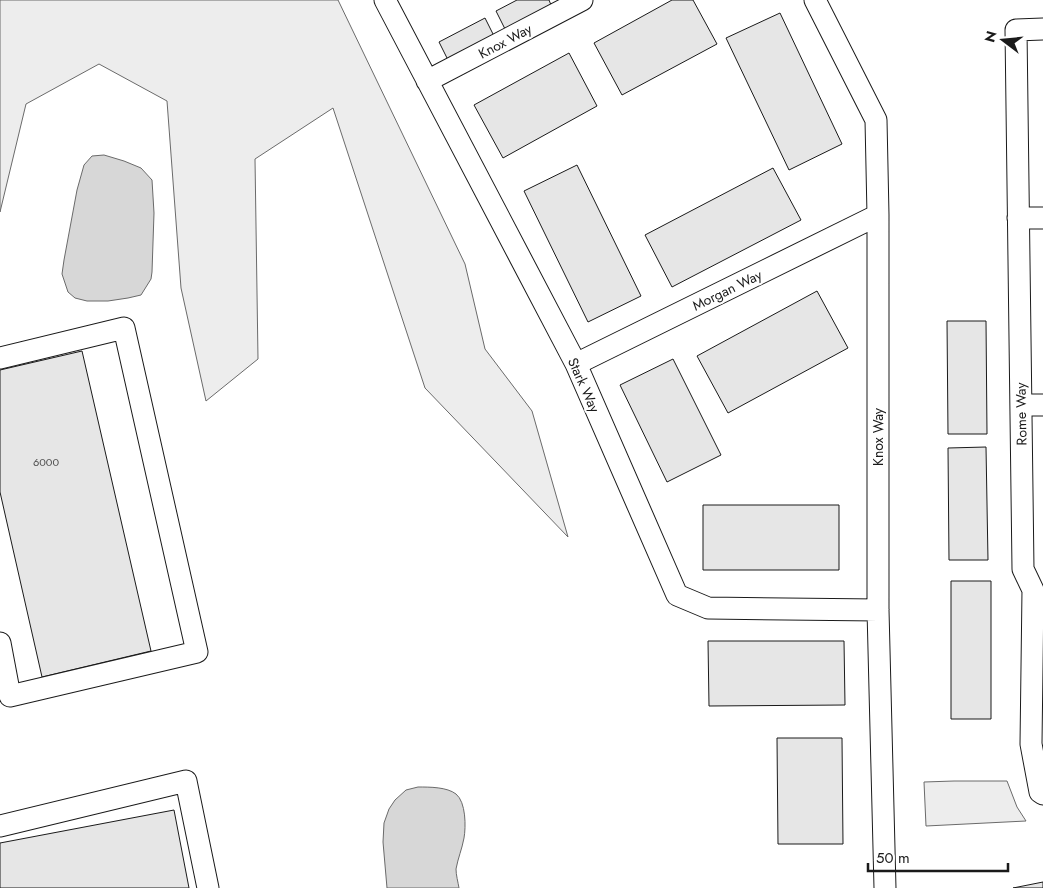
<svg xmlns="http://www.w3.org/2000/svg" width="1043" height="888" viewBox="0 0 1043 888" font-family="Jost,sans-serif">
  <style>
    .built { fill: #ededed; stroke: #6a6a6a }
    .water { fill: #d7d7d7; stroke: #6a6a6a }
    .building { fill: #e6e6e6; stroke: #1a1a1a }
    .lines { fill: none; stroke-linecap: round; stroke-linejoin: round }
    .minor-casing { stroke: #1a1a1a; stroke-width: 23 }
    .minor { stroke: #fff; stroke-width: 21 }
    .labels { text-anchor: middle; stroke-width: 4; stroke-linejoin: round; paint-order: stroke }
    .number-label { font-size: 11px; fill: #4d4d4d }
    .street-label { font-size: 14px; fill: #1a1a1a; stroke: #fff }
  </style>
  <rect width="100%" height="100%" fill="#fff"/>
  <path class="built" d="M0 0H338L465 264 485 349 532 411 568 537 425 388 333 108 255 159 258 359 206 401 181 288 167 101 99 64 26 104 0 212Z
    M954 781H1007L1017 807 1026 821 926 826 924 782Z"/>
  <path class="water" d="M104 155 124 161 141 168 152 180 154 213 152 272 151 279 141 295 128 298 108 301H87L75 298 68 292 62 274 64 260 77 190 84 165 92 156Z
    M418 787C430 787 447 787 456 794 466 802 466 827 464 838 462 849 458 858 456 869 456 875 458 882 459 888H387L383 842 384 823 389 809 395 800 406 790Z"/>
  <path class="building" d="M517 0H549L551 5 505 29 496 11Z
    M672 0H693L717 44 622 95 594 43Z
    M780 13 842 144 789 170 726 38Z
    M485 18 494 36 448 60 439 42Z
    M569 53 597 106 503 158 474 105Z
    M577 165 641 296 588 322 524 191Z
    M773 168 801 220 672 287 645 235Z
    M817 291 848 348 728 413 697 356Z
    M947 321H986L987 434H948Z
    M82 351 151 651 42 677 0 492V370Z
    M673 359 721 455 667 482 620 385Z
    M986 447 988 560H949L948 448Z
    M703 505H839V570H703Z
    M951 581H991V719H951Z
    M708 641H844L845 705 709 706Z
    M777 738H842L843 844H778Z
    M174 810 189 888H0V843Z
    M1043 882V888H1013Z"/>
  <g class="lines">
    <g class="minor-casing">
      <path id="minor" d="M385 0 576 364 677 595 708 608 878 610
        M815 0 876 120 878 215V610L885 888
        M1043 29 1016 30 1023 569 1033 590 1031 744 1040 792 1043 794
        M427 81 582 0
        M1018 218H1043
        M0 358 124 328 197 652 10 696 0 643
        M576 364 878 215
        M1021 405H1043
        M0 826 186 781 208 888"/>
    </g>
    <use href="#minor" class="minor"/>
  </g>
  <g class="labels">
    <g class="number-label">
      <text x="46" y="466">6000</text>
    </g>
    <g class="street-label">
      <text transform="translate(505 41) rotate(-28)" y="5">Knox Way</text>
      <text transform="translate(727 290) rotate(-26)" y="5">Morgan Way</text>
      <text transform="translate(584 385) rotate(66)" y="5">Stark Way</text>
      <text transform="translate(1021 414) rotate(-91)" y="5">Rome Way</text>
      <text transform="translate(878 437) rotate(-90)" y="5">Knox Way</text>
    </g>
  </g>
  <g transform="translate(1003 40) rotate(286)" stroke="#ffffff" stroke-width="4" paint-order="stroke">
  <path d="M0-4L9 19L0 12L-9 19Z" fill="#1a1a1a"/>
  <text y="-8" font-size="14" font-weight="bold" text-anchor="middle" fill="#1a1a1a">N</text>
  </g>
  <path d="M868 863v8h140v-8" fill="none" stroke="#1a1a1a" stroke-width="2.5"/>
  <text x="876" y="863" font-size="15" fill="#1a1a1a" stroke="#ffffff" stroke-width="4" paint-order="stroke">50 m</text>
</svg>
